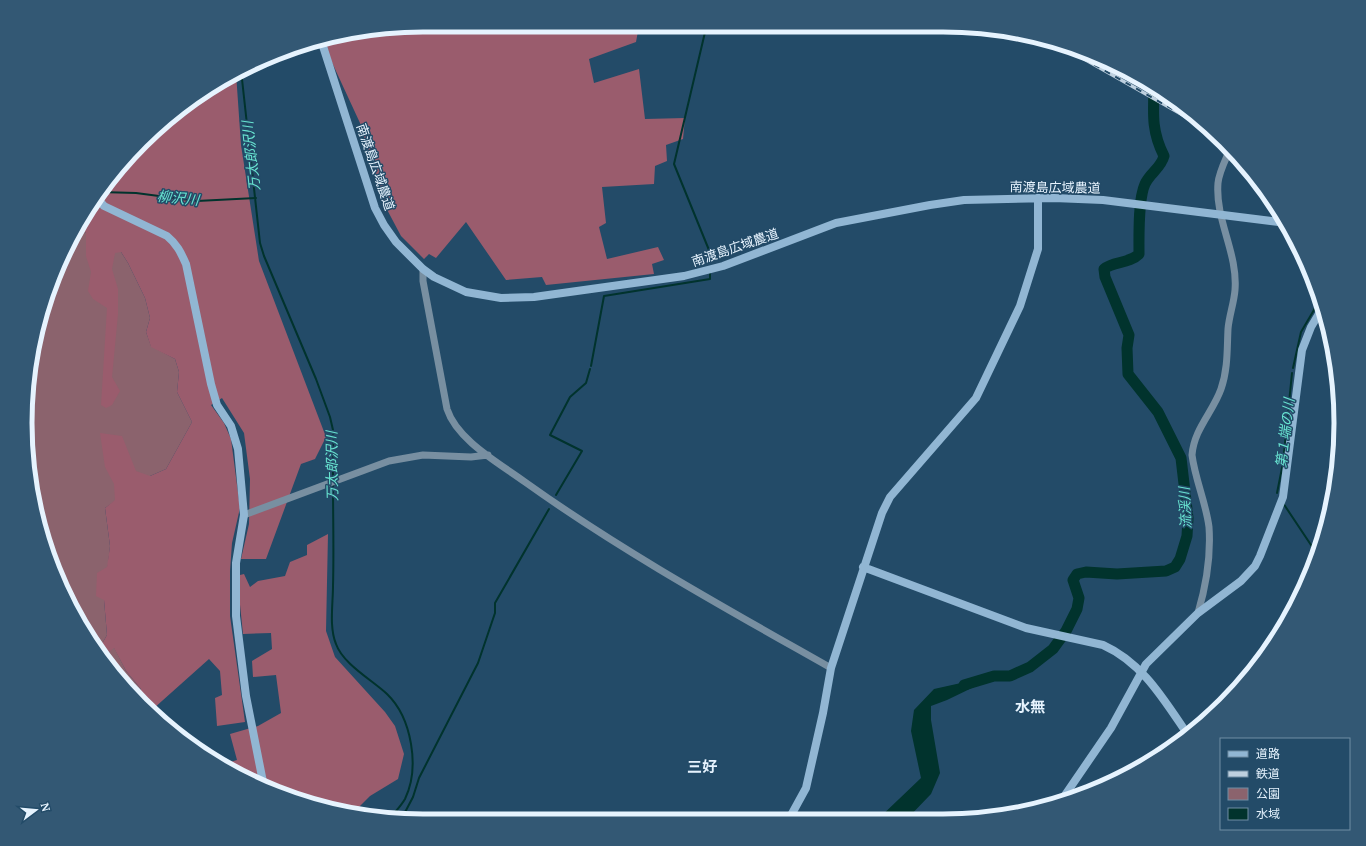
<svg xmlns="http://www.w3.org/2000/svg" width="1366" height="846" viewBox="0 0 1366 846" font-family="'PT Serif','Noto Sans JP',serif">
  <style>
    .green { fill: #8b636d }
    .forest { fill: #9a5c6d }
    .water { fill: #01332d }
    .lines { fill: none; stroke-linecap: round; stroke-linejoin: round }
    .stream { stroke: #01332d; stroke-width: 2 }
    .river { stroke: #01332d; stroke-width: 11 }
    .street { stroke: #788fa1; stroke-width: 7 }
    .secondary { stroke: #91b6d3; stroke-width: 8 }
    .rail-casing { stroke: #bed0df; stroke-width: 3.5 }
    .rail { stroke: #234b68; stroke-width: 2; stroke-dasharray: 6; stroke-linecap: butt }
    .labels { text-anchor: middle; stroke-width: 3; stroke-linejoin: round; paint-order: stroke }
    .street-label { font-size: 13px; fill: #e6f3fe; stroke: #234b68 }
    .water-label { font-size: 14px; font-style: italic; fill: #68e4d1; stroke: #234b68 }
    .quarter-label { font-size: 15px; font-weight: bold; fill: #e6f3fe; stroke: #234b68 }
    .rim { fill: none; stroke: #e6f3fe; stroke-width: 5 }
  </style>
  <rect width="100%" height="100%" fill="#234b68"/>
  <path class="green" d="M80 227 86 233 121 252 128 263 145 298 150 318 146 332 151 346 175 359 179 372 177 392 192 422 166 469 150 476 105 508 110 546 104 600 107 635 99 649 114 647 126 671 141 689 135 697 92 644 46 551 28 475 25 423 28 371 46 295Z"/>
  <path class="forest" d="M371 28H652L638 31 636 42 589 59 594 83 639 69 645 119 685 118 683 139 666 145 667 161 655 166 654 184 602 187 606 223 599 227 607 259 658 247 664 260 652 264 654 274 546 285 542 277 506 280 466 222 436 258 429 254 424 259 401 236 383 202 360 123 329 56 324 39Z
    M236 73 241 145 259 261 326 437 315 459 301 464 266 559H241L249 524 250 479 244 433 222 398 211 405 224 423 231 439 240 508 232 543 230 571V616L245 722 217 726 215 698 222 695 220 671 209 659 153 709 155 716 135 697 141 689 126 671 114 648 105 655 100 653 99 649 107 635 104 600 96 596 97 573 107 567 110 546 105 508 115 500 114 484 105 467 100 433 122 436 136 471 150 476 166 469 192 422 177 392 179 372 175 359 151 347 146 332 150 318 145 298 128 263 121 252 115 253 112 269 118 289V314L112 377 120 391 112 405 106 408 101 405 107 308 93 299 88 291 91 272 86 256V233L80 227 92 202 141 142 181 107Z
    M328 534 326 631 335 657 385 712 395 726 404 754 398 779 370 796 353 813 271 791 224 764 237 760 230 734 258 726 281 713 276 675 253 677 252 661 272 649 271 633 243 634 239 595 240 575 244 574 250 587 258 581 285 576 290 562 307 555V545Z"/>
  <path class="water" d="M979 679 976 686 947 700 931 706V720L940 773 931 794 906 820H877L921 778 911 731 914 710 934 689Z"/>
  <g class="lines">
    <path class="stream" d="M706 28 674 164 711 255V262
      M241 70 260 243 264 256 316 379 330 417 333 430V479
      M100 192 136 193 197 201 256 198
      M591 366 604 296 710 279V274
      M1293 368 1301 332 1321 298
      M333 483C333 518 334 552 333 586 333 604 329 627 336 644 343 664 372 680 387 694 412 718 420 768 405 799 401 806 395 812 390 818
      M1277 493 1283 463 1292 373
      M556 495 582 451 550 435 570 397 586 383 590 369
      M1283 503 1317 554
      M402 818 413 797 419 778 478 663 495 613V603L549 509"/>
    <path class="river" d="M964 685 994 676H1010L1030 667 1053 649 1066 631 1077 609 1079 598 1073 580 1077 574 1086 572 1117 574 1166 571 1175 567 1180 559 1187 536 1188 518 1181 458 1158 412 1128 374 1127 348 1129 335 1105 277 1104 269C1113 261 1129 264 1139 254 1139 236 1138 199 1145 184 1150 173 1161 168 1164 156 1152 132 1153 116 1154 89"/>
    <path class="street" d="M423 269V281L447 409C457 440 499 463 525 482 623 552 727 609 831 668
      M244 515 389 461 423 455 471 457 488 455
      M1198 613C1206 586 1211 556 1209 527 1206 503 1195 479 1192 455 1194 429 1213 412 1221 389 1228 369 1227 349 1228 329 1229 316 1234 303 1235 290 1238 253 1215 220 1218 183 1219 172 1226 159 1230 149"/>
    <path class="secondary" d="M321 40 375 208 384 225 396 242 423 269 434 277 466 292 501 298 534 297 684 276 723 266 836 223 930 205 964 200 1054 198 1103 200 1287 223
      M96 197 104 206 167 236C177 244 181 253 186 264L211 384 217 405 231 426 238 449 244 515 236 563V616L246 696 264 787
      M863 567 1026 628 1103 645C1143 663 1164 700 1188 735
      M1061 801 1111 728 1146 664 1198 613 1241 581 1255 566 1260 556 1283 497 1302 350 1311 327 1323 307
      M789 819 806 788 823 713 831 668 882 513 890 497 976 398 1020 306 1038 249V198"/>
    <g class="rail-casing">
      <path id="rail" d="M1063 47 1211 131"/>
    </g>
    <use href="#rail" class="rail"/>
  </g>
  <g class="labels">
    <g class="street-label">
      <text transform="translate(376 167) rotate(71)" y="5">南渡島広域農道</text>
      <text transform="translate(1055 187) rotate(1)" y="5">南渡島広域農道</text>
      <text transform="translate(735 247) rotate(-19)" y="5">南渡島広域農道</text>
    </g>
    <g class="water-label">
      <text transform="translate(251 156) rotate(-96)" y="5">万太郎沢川</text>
      <text transform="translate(178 198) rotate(6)" y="5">柳沢川</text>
      <text transform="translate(1285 433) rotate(-83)" y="5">第１端の川</text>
      <text transform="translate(332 466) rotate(-91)" y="5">万太郎沢川</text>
      <text transform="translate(1185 508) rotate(-93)" y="5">流渓川</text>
    </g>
    <g class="quarter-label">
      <text x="1030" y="712">水無</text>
      <text x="702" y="772">三好</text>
    </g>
  </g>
  <path d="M0 0H1366V846H0ZM423 32H943A391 391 0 0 1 1334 423V423A391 391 0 0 1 943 814H423A391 391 0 0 1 32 423V423A391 391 0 0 1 423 32Z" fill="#335874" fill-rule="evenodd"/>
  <path class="rim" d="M423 32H943A391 391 0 0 1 1334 423V423A391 391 0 0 1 943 814H423A391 391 0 0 1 32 423V423A391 391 0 0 1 423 32Z"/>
  <rect x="1220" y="738" width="130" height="92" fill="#234b68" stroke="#718ea4"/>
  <rect x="1228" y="751" width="20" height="6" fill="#91b6d3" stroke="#718ea4"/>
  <text x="1256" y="758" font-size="12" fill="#e6f3fe">道路</text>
  <rect x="1228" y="771" width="20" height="6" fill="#bed0df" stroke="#718ea4"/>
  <text x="1256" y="778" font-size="12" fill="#e6f3fe">鉄道</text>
  <rect x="1228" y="788" width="20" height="12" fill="#8b636d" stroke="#718ea4"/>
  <text x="1256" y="798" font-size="12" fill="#e6f3fe">公園</text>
  <rect x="1228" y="808" width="20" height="12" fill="#01332d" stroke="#718ea4"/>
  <text x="1256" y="818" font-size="12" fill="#e6f3fe">水域</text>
  <g transform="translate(36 810) rotate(74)" stroke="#234b68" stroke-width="3" paint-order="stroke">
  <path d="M0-3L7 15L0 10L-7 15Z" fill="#e6f3fe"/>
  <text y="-6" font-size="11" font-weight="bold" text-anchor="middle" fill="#e6f3fe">N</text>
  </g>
</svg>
